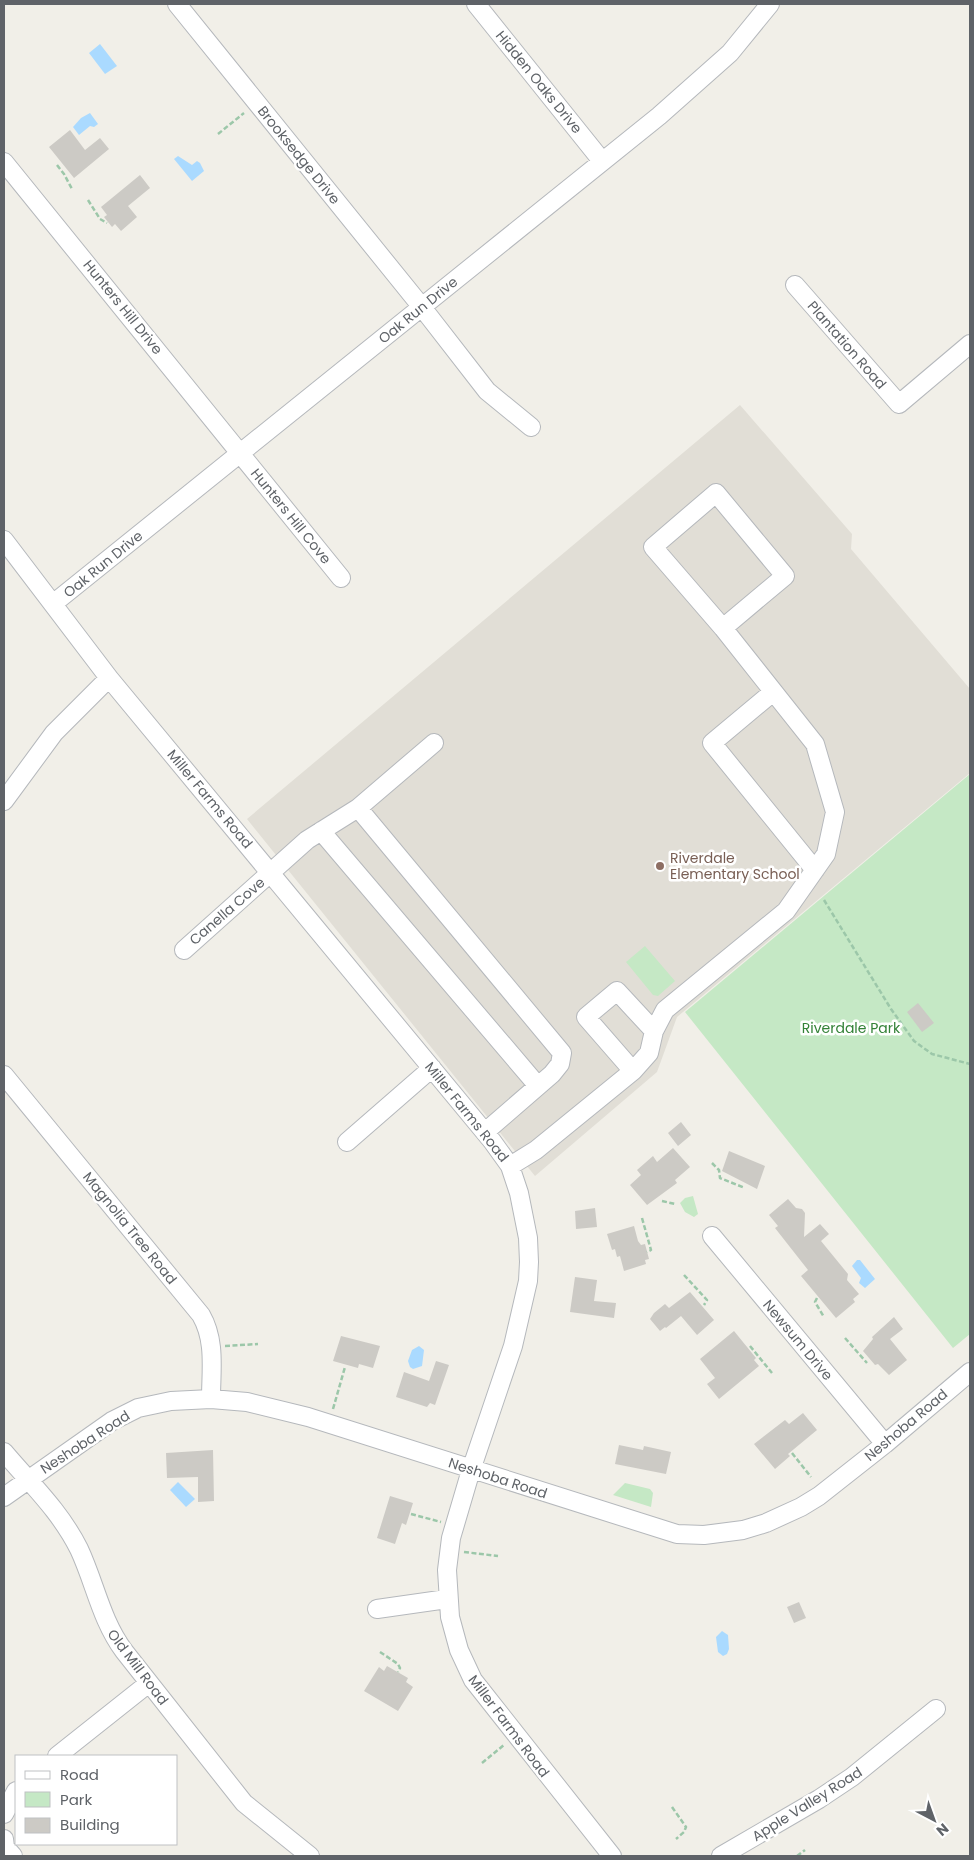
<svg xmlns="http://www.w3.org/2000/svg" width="974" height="1860" viewBox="0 0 974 1860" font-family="Poppins,sans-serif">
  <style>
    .education { fill: #e1ded6 }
    .green { fill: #c5e8c5 }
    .water { fill: #aadaff }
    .building { fill: #cccac5 }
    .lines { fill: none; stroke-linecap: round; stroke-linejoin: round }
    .minor-casing { stroke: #b5b8bc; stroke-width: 20 }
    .path { stroke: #9cc7a9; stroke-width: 2.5; stroke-dasharray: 5 2.5; stroke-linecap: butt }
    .minor { stroke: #fff; stroke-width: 18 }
    .education-dot { fill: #8d6e63; stroke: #fff; stroke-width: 2 }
    .labels { text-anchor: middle; stroke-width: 5; stroke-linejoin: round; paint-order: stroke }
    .street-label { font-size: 14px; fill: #5f6368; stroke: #fff }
    .education-label { font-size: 14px; fill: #785e54; stroke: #fff; text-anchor: start }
    .park-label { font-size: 14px; fill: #348238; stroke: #fff }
  </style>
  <rect width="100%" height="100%" fill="#f1efe8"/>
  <path class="education" d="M740 405 852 534 851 549 970 689V773L677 1017 657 1072 535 1176 247 819Z"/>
  <path class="green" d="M970 774V1334L953 1348 685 1012Z
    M645 946 675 981 658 996 653 995 626 962Z
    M693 1196 698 1214 694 1217 685 1212 680 1203 685 1198Z
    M625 1483 650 1489 653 1493 651 1507 613 1495Z"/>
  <path class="water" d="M100 44 117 66 105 74 89 53Z
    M90 113 98 124 94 127 90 126 79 135 73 127 81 118Z
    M178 156 192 165 197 161 200 163 204 171 192 181 174 159Z
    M857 1260H860L875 1279 865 1288 859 1283 861 1278 852 1266Z
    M419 1346 424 1350 422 1366 413 1369 410 1367 408 1361 412 1350Z
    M178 1482 195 1499 186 1507 170 1490Z
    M722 1631 728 1635 729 1649 727 1654 723 1656 718 1652 716 1637Z"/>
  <path class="building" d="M70 130 85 150 100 138 109 149 74 178 49 147Z
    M140 175 150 188 128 206 137 217 121 231 115 224 112 227 104 217 107 215 101 207Z
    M918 1003 934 1023 922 1032 907 1012Z
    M681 1122 691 1135 678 1146 668 1133Z
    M673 1148 690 1167 675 1180 677 1183 647 1205 630 1185 641 1175 637 1170 653 1156 657 1162Z
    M729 1151 765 1166 757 1189 722 1171Z
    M788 1199 796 1208 802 1209 805 1213 804 1237 820 1224 829 1234 821 1241 848 1274 847 1280 859 1294 853 1299 855 1302 836 1318 801 1276 808 1270 775 1228 778 1226 769 1215Z
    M595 1208 597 1227 576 1229 575 1211Z
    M634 1226 638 1241 641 1245 645 1244 649 1259 645 1260 646 1264 624 1271 620 1256 617 1257 615 1249 612 1250 607 1234Z
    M575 1277 597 1280 594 1301 616 1303 614 1318 570 1312Z
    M690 1292 714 1320 697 1335 681 1316 666 1328 665 1327 660 1331 650 1319 654 1313 665 1304 669 1308Z
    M894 1317 903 1329 890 1339 907 1360 889 1375 878 1364 875 1365 863 1351 873 1339 872 1337Z
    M734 1331 756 1358 754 1360 759 1366 719 1399 707 1384 715 1378 700 1359Z
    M341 1336 380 1346 373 1368 359 1364 358 1368 333 1361Z
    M436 1361 449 1365 435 1405 430 1403 427 1407 396 1397 404 1372 429 1381Z
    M803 1413 817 1430 788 1454 790 1456 775 1469 754 1444 785 1420 789 1424Z
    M619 1445 643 1450 644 1446 671 1452 666 1474 615 1464Z
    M213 1450 214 1501 198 1502V1477L167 1478 166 1453Z
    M390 1496 413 1503 406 1525 402 1523 395 1544 377 1538Z
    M799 1602 806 1618 794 1623 787 1607Z
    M387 1666 408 1678 406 1682 413 1687 398 1711 364 1691 379 1667 384 1671Z"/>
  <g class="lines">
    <g class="minor-casing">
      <path id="minor" d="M177 4 421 306 487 391 531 427
        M476 4 602 161
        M4 162 341 578
        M795 285 899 404 970 344
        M4 540 109 678 492 1141 510 1166 519 1193 528 1238 529 1262 528 1281 513 1346 471 1470 451 1538 447 1570 450 1617 459 1650 473 1680 612 1856
        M54 603 659 116 730 53 770 4
        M773 692 712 743 815 870
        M4 801 54 733 109 678
        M358 808 434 743
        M321 831 538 1086
        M184 950 307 840 358 808 562 1053 560 1064 552 1074 485 1132
        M633 1071 586 1017 617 991 654 1031
        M4 1075 201 1315C216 1341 211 1370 211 1399
        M347 1142 432 1068
        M510 1166 536 1150 633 1071 649 1053 654 1031 665 1010 786 911 826 854 835 812 815 744 723 628 785 576 716 493 653 547 723 628
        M712 1236 885 1444
        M4 1452C31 1484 60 1511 79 1549 95 1583 101 1620 124 1651L244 1803 310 1856
        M4 1497 112 1421 138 1408 171 1401 211 1399 247 1402 308 1417 677 1534 704 1535 743 1530 766 1523 801 1507 819 1496 885 1444 970 1372
        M377 1609 447 1599
        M57 1756 149 1683
        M4 1814 16 1791
        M4 1839 5 1847 13 1856
        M721 1856 819 1799 852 1777 936 1709"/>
    </g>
    <path class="path" d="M218 134 244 113
      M57 165 64 174 72 189
      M88 200 100 219 107 223
      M824 900 891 1009 914 1041 932 1054 970 1064
      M712 1163 719 1170 720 1178 745 1188
      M662 1201 675 1204
      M642 1218 651 1250 647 1252
      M684 1275 707 1300 704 1305
      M817 1298 815 1302 824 1317
      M845 1338 867 1363
      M225 1346 258 1344
      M750 1346 772 1373
      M333 1409 345 1367
      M792 1453 811 1477
      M411 1514 441 1522
      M464 1552 498 1556
      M380 1652 398 1664 400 1668 398 1672
      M482 1763 504 1745
      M672 1807 686 1827 684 1832 676 1839
      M797 1856 805 1850"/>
    <use href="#minor" class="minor"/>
  </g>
  <circle class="education-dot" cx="660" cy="866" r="5"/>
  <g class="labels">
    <g class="street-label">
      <text transform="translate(539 82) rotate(51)" y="5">Hidden Oaks Drive</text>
      <text transform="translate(299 155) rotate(51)" y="5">Brooksedge Drive</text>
      <text transform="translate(123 307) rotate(51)" y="5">Hunters Hill Drive</text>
      <text transform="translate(418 310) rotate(-39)" y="5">Oak Run Drive</text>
      <text transform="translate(847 345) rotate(49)" y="5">Plantation Road</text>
      <text transform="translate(291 516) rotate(51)" y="5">Hunters Hill Cove</text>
      <text transform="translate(103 564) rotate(-39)" y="5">Oak Run Drive</text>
      <text transform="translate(210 799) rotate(50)" y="5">Miller Farms Road</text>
      <text transform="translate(227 911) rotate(-41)" y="5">Canella Cove</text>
      <text transform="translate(467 1112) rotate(51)" y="5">Miller Farms Road</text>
      <text transform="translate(130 1228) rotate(51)" y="5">Magnolia Tree Road</text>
      <text transform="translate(798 1340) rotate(50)" y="5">Newsum Drive</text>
      <text transform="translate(906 1425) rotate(-40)" y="5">Neshoba Road</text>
      <text transform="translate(85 1442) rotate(-33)" y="5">Neshoba Road</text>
      <text transform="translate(498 1478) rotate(18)" y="5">Neshoba Road</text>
      <text transform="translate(138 1667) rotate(53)" y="5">Old Mill Road</text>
      <text transform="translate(509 1726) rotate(53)" y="5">Miller Farms Road</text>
      <text transform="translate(807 1804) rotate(-32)" y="5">Apple Valley Road</text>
    </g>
    <g class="education-label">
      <text x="670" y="863">Riverdale<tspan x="670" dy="16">Elementary School</tspan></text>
    </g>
    <g class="park-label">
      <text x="851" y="1033">Riverdale Park</text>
    </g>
  </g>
  <rect width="974" height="1860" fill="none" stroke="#5f6368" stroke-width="10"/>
  <rect x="15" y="1755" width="162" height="90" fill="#ffffff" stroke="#bfc1c3"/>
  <rect x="25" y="1771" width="25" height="8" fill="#ffffff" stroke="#bfc1c3"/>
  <text x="60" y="1780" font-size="15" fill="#5f6368">Road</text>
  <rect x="25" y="1792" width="25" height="15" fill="#c5e8c5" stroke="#bfc1c3"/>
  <text x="60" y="1805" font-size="15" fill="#5f6368">Park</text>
  <rect x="25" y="1818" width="25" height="15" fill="#cccac5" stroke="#bfc1c3"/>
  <text x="60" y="1830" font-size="15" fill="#5f6368">Building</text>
  <g transform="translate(934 1820) rotate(139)" stroke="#ffffff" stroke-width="4" paint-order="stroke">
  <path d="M0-4L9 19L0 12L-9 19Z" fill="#5f6368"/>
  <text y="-8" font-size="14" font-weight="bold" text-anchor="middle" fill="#5f6368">N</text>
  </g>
</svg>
